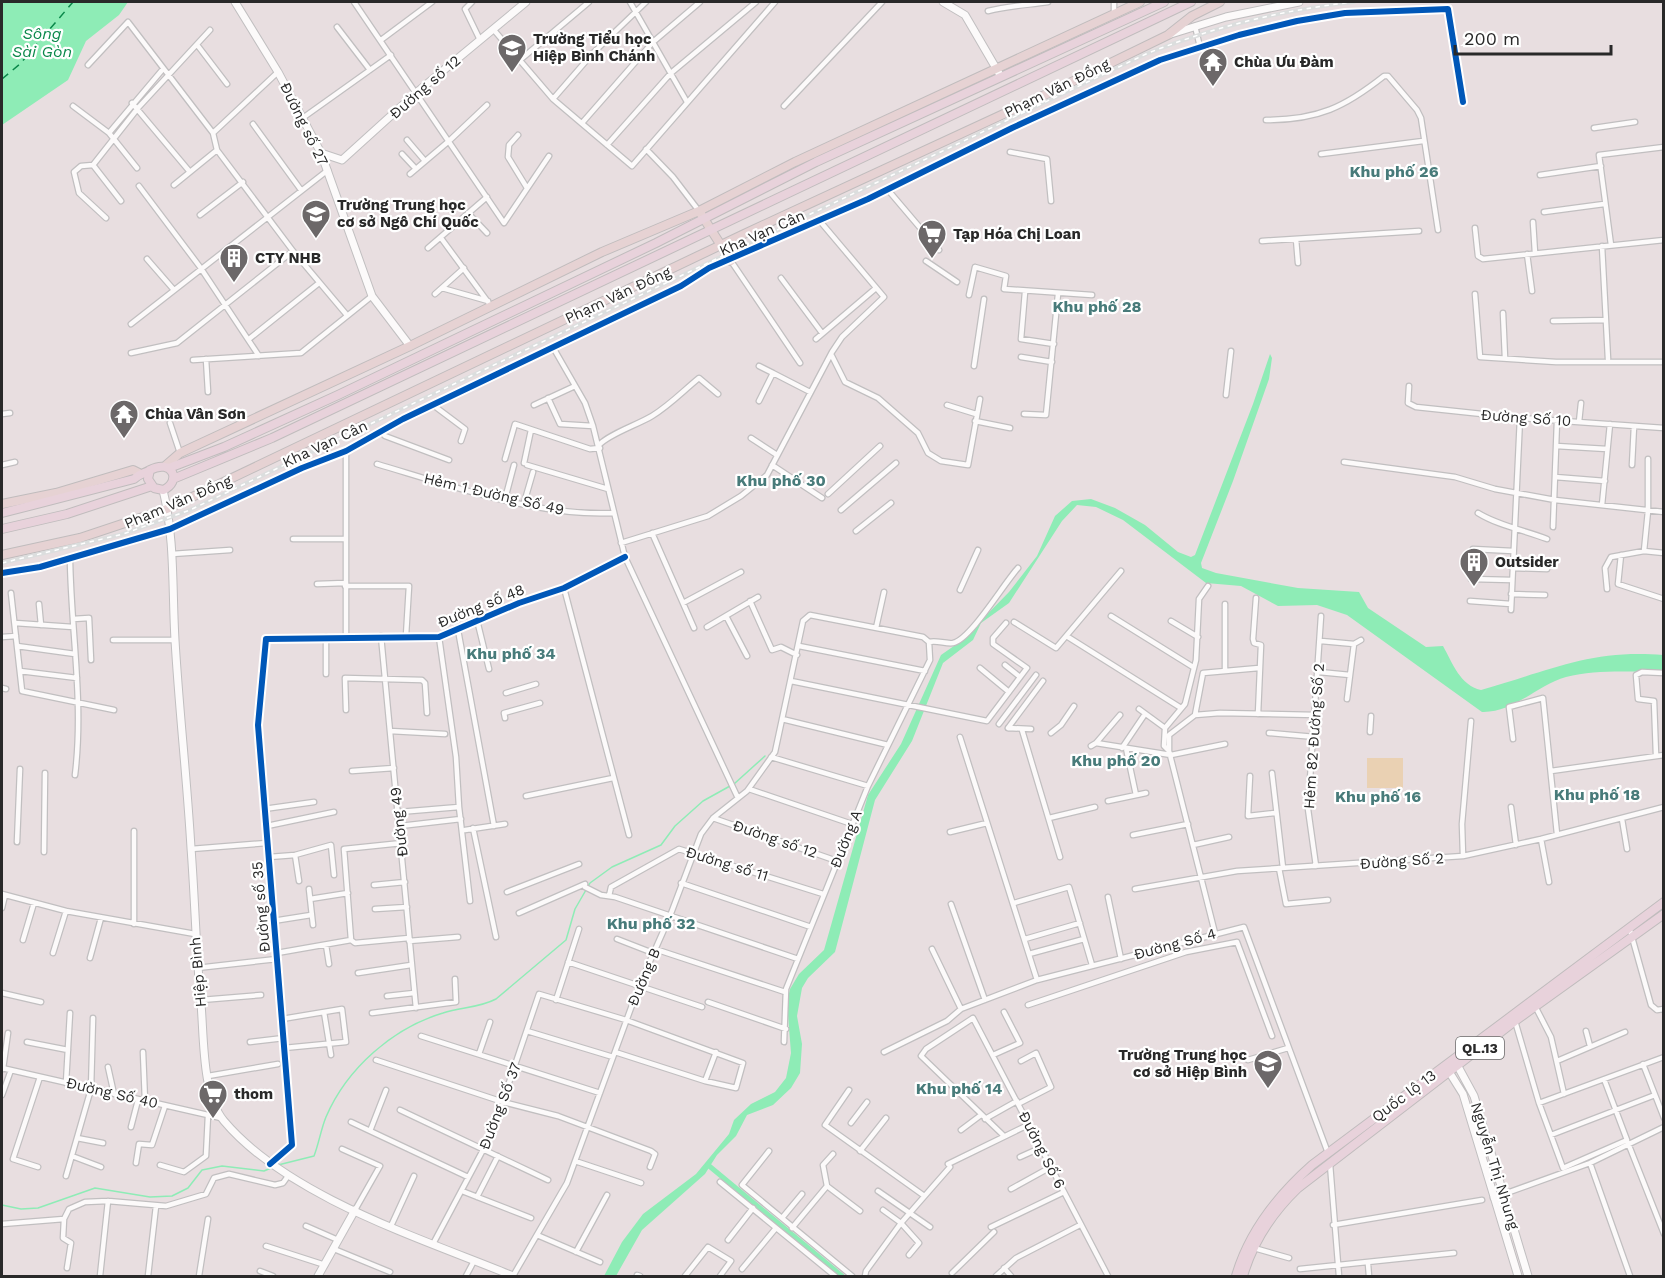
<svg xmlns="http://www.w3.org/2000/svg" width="1665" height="1278" viewBox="0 0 1665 1278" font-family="'Work Sans',sans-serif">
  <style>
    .pitch { fill: #ead1b3 }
    .water { fill: #8eecb6 }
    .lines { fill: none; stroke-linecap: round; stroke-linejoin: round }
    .stream { stroke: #8eecb6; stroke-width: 1.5 }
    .canal { stroke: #8eecb6; stroke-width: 5 }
    .ferry { stroke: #0a884a; stroke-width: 1.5; stroke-dasharray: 8 6; stroke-linecap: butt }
    .street-casing { stroke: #c1bfc0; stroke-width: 7 }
    .secondary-casing { stroke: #c1bfc0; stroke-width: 9 }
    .primary-casing { stroke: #c0bcbd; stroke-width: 10 }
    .highway-casing { stroke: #c0bcbd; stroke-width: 10 }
    .street { stroke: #fcfafa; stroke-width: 4.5 }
    .secondary { stroke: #fcfafa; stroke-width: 7 }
    .primary { stroke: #e6d2d3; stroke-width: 8 }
    .highway { stroke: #e8d2db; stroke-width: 8 }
    .rail-casing { stroke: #dcdede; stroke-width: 4 }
    .rail { stroke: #fff; stroke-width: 1.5; stroke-dasharray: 4.5; stroke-linecap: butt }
    .cycleway-casing { stroke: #fff; stroke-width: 10 }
    .cycleway { stroke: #0057b8; stroke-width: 6 }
    .labels { text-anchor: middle; stroke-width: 4.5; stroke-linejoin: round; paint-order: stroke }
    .shield { fill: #fff; stroke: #696969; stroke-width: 1.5 }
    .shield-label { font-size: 14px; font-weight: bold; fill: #292929 }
    .poi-label { font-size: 15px; font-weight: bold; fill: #292929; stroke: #fff; text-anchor: start }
    .street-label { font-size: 15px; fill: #292929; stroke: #fff }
    .water-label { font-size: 16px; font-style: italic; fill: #0a884a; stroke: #fff }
    .neighbourhood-label { font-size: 16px; font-weight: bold; fill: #487b7a; stroke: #fff }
  </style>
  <rect width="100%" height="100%" fill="#e8dee0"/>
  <path class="pitch" d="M1367 758H1403V788H1367Z"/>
  <path class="water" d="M2 2H128L119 15 86 41 68 80 2 125Z
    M1270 354 1272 358 1269 379 1233 481 1201 563 1202 568 1216 573 1298 588 1359 592 1368 608 1426 647 1443 646C1453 664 1460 685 1481 690 1549 671 1590 649 1663 655V672C1632 672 1597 669 1566 677 1537 685 1514 713 1482 712L1347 615 1317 605 1278 606 1241 586 1206 583 1123 520 1096 507 1077 505 1062 521 1009 603 981 623 973 640 943 663 912 741 875 800 835 952 808 978 802 988 797 1016 802 1044 800 1073 791 1088 773 1105 747 1115 736 1136 717 1155 705 1174 642 1230 616 1276H604L622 1242 643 1214 696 1174 729 1134 734 1120 751 1104 775 1092 786 1078 791 1053 787 1002 790 989 799 974 824 950 868 795 901 744 941 655 961 641 1009 592 1037 556 1055 516 1072 501 1091 499 1115 508 1145 525 1178 552 1191 557 1195 555 1253 404Z"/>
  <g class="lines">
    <path class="stream" d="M734 784 765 756
      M278 1165 314 1156C319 1143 321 1129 326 1117 347 1068 393 1028 443 1013 461 1007 479 1008 496 999L566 940 575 909 590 883 612 867 661 845 675 826 703 801 730 786
      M2 1205 21 1209 38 1208 95 1188 150 1197 172 1196 188 1188 202 1170 222 1166 264 1171 271 1168"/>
    <path class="canal" d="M708 1165 842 1276"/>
    <path class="ferry" d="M2 79 20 64 73 2"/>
    <g class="street-casing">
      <path id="street" d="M354 2 504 223 549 156
        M472 2 465 9 480 40
        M630 2 687 102
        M1114 2V13
        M988 11C1009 6 1027 5 1048 2
        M1195 26 1200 47
        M337 27 370 70
        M493 29 553 99 632 166 775 2
        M381 40 432 2
        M198 46 227 84
        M520 60 589 2
        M88 65 128 22 213 133 217 150 293 251 346 314
        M553 99 593 53 646 2
        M132 103 190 172
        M73 106 109 133 137 168
        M784 106 882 2
        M304 117 391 55
        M1266 120C1318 120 1345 107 1384 76H1388L1417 110 1421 118 1438 230
        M582 123 653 42 700 2
        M253 124 301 190
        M1594 128 1635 122
        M109 133 163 69
        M213 133 278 72
        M518 135 509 145 508 157 527 188
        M407 140 425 161
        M607 145 671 73 756 2
        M646 149 673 177 699 211
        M1010 152 1047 159 1051 201
        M402 154 416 169
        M1321 154 1423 141
        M93 165 121 201
        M410 174 449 141 487 105
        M1540 175 1601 166
        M174 185 217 150
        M139 186 200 267 259 356
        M888 190 939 250
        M1544 212 1604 204
        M468 213 487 233
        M200 215 243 182
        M106 218 79 193 74 172 81 166 93 165 138 108 210 30
        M1533 222 1535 253
        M1475 228 1478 256 1483 259 1664 240
        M441 238 491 306
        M1296 239 1298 263
        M1262 241 1419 231
        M1611 245 1599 155 1664 147
        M1602 246 1608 359
        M428 248 487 197
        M1527 254 1532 291
        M147 259 174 290
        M731 261 800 363
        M926 261 957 282
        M781 278 822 333
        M442 288 488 301
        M1025 292 1021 339 1054 344
        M435 294 464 268
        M1475 294 1480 357 1556 362H1664
        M969 295 975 267 1006 276 1004 289 1092 295
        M1503 313 1505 358
        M1553 321 1606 320
        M131 324 328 170
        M249 339 319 283
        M816 339 876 288
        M554 349 585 403 593 426 625 557 737 796
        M131 353 177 343 293 251
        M832 356 845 382 878 398 918 433 928 453 941 461 968 465 980 399
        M1021 357 1052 362
        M206 359 208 392
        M193 360 301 353 372 296
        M759 366 773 373
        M974 366 984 299
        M1409 386 1408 403 1416 407 1520 418 1664 428
        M1226 395 1231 351
        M548 398 560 424 593 426
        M759 401 773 373 810 392
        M433 405 465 429 461 441
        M534 405 575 386
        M947 405 976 414
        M2 414 10 413
        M1024 414 1046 415 1058 294
        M975 421 1010 428
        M1579 422 1581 403
        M170 423 180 453
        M380 431 385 436 449 460
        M751 438 777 455
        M599 445C609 434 637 425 652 416 670 405 683 391 699 378L718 394
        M1556 446 1607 449
        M346 451V636
        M505 459 515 424 590 449 600 448
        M1344 462 1455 477 1495 489 1555 500 1664 512
        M524 463 531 430
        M377 464C448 485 539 517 613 513
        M2 465 15 462
        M527 465 608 489
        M772 465 822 498
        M1632 465 1634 426
        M1555 477 1605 481
        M828 494 880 446
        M505 499 514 465
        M524 503 533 472
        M1602 505 1610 424
        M841 510 896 463
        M1478 513C1499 526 1524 530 1547 539
        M1553 527 1557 421
        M856 531 891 503
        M652 533 694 628
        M293 539H345
        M621 543 708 516 741 496 767 475 832 352 842 337 884 297 819 220
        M1473 549 1513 551
        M1644 551 1648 511V459
        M172 554 230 550
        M1621 555 1618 584 1664 599
        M70 559C71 631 84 702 75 775
        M1512 568 1547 569
        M2 573 40 567 170 529 302 468 346 451 403 419 681 286 709 268 868 199 1012 128 1160 60 1239 35 1297 21 1345 13 1448 9 1463 102
        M1471 579 1512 580
        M317 584 345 583
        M345 586H409L406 636
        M564 588 629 835
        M1607 589 1605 568 1611 557 1644 551 1664 553
        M960 590 978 550
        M11 593 22 691 114 710
        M1511 594 1545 595
        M1256 598 1253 639 1254 643 1261 645 1258 714
        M750 601 772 650 781 647 797 655
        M1470 601 1511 604
        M683 603 741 572
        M39 604 41 625
        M1225 604V671
        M1511 610 1520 418
        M726 616 747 656
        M1111 616 1193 667
        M73 619 89 618 91 660
        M477 620 489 669
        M1171 621 1198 637
        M1014 622 1056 648 1121 571
        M15 623 73 627
        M707 627 758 597
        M876 628 884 592
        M458 630 494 826
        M381 636 416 1008
        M2 637 16 636
        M326 637V674
        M439 637 456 757 459 807
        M1068 637 1181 708
        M113 640H175
        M1321 641 1354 644
        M929 642C937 640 945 644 953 643 971 639 1004 583 1018 568
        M17 646 75 654
        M799 646 925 671
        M1005 665 1020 677
        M980 668 1009 692
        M20 671 77 678
        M1319 672 1350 675
        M791 681 987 721 1027 668 993 644V638L1006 623
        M2 688 6 689
        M506 693 536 684
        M1347 699 1354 644 1361 640
        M1139 709 1165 728
        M346 710 345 678 422 680 425 683 427 713
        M1195 715 1203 673 1259 668
        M505 718 504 713 540 703
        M782 719 888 745
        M999 724 1036 675
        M1008 728 1043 681
        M1008 728 1031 729
        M1022 730 1060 857
        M390 731 445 734
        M1370 732 1371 716
        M1051 733 1061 725 1074 706
        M1269 733 1315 737
        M960 737 1037 980
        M1513 739 1509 707 1543 698 1557 834
        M1096 743 1120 715
        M1091 746 1096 743 1171 755 1225 744
        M1122 748 1145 714
        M1126 748 1136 795
        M1169 751 1164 746 1165 728 1185 704 1196 660 1199 599 1208 586
        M1656 755 1654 701 1638 699 1636 675 1642 672 1664 673
        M771 757 868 786
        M352 771 394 768
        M1551 771 1664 755
        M1272 773 1283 868
        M1250 776 1248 816 1275 813
        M749 789 852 824
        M526 796 613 778
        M1108 801 1146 793
        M1511 807 1516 845
        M264 809 314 802
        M399 812 459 807 470 901
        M713 818 837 861
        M1049 818 1095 807
        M1622 819 1627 849
        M267 826 334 812
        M400 826 461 819
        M473 828 496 937
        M465 830 505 824
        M134 831V924
        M950 832 987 823
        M1133 835 1188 824
        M1541 839 1549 882
        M17 842 20 769
        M1193 845 1229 837
        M191 849 267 843
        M44 852 45 773
        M295 855 299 881
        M1463 856 1462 824 1471 721
        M269 857 295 855 331 845 334 875
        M1316 866 1308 809 1321 616
        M1279 868 1286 904 1328 900
        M681 883 811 927
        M374 885 405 882
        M585 887 601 895 615 897 798 959
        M309 889 313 925
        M1135 889 1237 871 1463 856 1541 839 1664 807
        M507 892 579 864
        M2 894 66 911 195 934
        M609 896 611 887 679 849 823 894
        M1108 897 1121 959
        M310 899 348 893
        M1014 903 1069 887 1092 965
        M951 904 985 1000
        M2 908 5 895
        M375 909 407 907
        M519 913 585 884
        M273 921 311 915
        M1630 930 1651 1005 1657 1010 1664 1009
        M1215 933 1169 751V735L1195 715 1220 713 1316 715
        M617 939 653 953
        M1025 939 1080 923
        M23 940 34 903
        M351 940 344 849 402 843
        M409 941 458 937
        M326 945 329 964
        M655 949 785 992
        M932 949 961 1009
        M53 953 66 911
        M277 953 351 940 355 943 409 938
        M1029 954 1084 939
        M90 958 101 918
        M568 962 702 1007
        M197 968 277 959
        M358 973 411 965
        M2 993 41 1002
        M387 996 414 993
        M201 1000 261 995
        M556 1000 579 929
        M708 1002 786 1029
        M1028 1005 1186 952 1237 942 1272 1036
        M1535 1006 1551 1037 1564 1094
        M324 1012 331 1055
        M372 1013 456 1002 455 979
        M282 1019 342 1009 346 1042 284 1048
        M1515 1021 1539 1103 1563 1168 1627 1140 1604 1079
        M527 1031 613 1057
        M1586 1031 1590 1046
        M421 1036 600 1093
        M27 1042 68 1050
        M250 1042 284 1038
        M784 1042 786 989 868 786 930 660 929 642
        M143 1052 145 1101
        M884 1052 947 1021 961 1009 1037 980 1244 927 1328 1153
        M479 1054 490 1022
        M993 1055 1020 1043 1004 1012
        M376 1060 503 1102 558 1116 651 1151 655 1154 650 1167
        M1248 1060 1288 1048
        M1557 1061 1625 1032
        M1643 1064 1664 1118
        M108 1067 114 1094
        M2 1068 221 1118
        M3 1069 8 1033
        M208 1076 278 1064
        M705 1081 716 1052
        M66 1083 70 1013
        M849 1090 825 1125 923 1195
        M2 1095 11 1070
        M1539 1103 1664 1057
        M1018 1104 1051 1087 1036 1053 1021 1061
        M400 1110 548 1180
        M985 1119 1017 1101
        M351 1122 468 1177
        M851 1123 867 1102
        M131 1127 138 1100
        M961 1130 981 1115
        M370 1131 386 1090
        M1003 1135 921 1056 926 1049 973 1018 1108 1276
        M1551 1135 1655 1095
        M77 1138 103 1143
        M1628 1143 1664 1234
        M342 1149 380 1166 355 1210
        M769 1151 742 1185 852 1276
        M860 1151 886 1118
        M833 1154 823 1165 827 1186 860 1211
        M72 1156 101 1167
        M1020 1157 1040 1148
        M575 1161 641 1183
        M136 1163 139 1144 152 1145 165 1106
        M271 1163 292 1145 258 725 266 639 439 637 519 603 564 588 625 557
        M1590 1163 1630 1276
        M948 1164 1028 1125
        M1330 1164 1339 1276
        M160 1165 184 1172 206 1156 208 1115
        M38 1167 13 1159 40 1077
        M66 1176 91 1089 93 1018
        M720 1182 835 1276
        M1011 1189 1049 1168
        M462 1191 531 1218
        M878 1191 930 1227
        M477 1197 498 1156
        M1493 1198 1590 1163 1664 1127
        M883 1210 901 1223 919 1243 909 1255
        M782 1218 802 1194
        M64 1219 69 1209 85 1202 108 1201 166 1206 206 1194 214 1178 229 1174 275 1185 283 1183 288 1176
        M64 1219 63 1238 71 1243 67 1268
        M2 1224 64 1219
        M1333 1225 1482 1200
        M306 1226 338 1240
        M391 1226 414 1176
        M991 1227 1064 1192
        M792 1228 827 1186
        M537 1235 600 1262
        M728 1240 753 1208
        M433 1244 492 1133 539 994 626 1020 743 1063 736 1088 705 1081 615 1052
        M266 1246 325 1265
        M1254 1248 1289 1258
        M334 1249 390 1272
        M576 1252 607 1195
        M1368 1264 1369 1276
        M1004 1268 1011 1276
        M742 1269 776 1228
        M1300 1269 1454 1253
        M260 1271 273 1276
        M952 1273 994 1232
        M637 1275 640 1276
        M100 1276 108 1201
        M148 1276 156 1206
        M199 1276 208 1219
        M466 1276 474 1261
        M513 1276 567 1183 639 986 670 916 701 834 713 818 747 791 775 752 803 621 810 615 923 637 929 642
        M685 1276 708 1247 731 1261 720 1276
        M865 1276 866 1271 901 1223 950 1167
        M996 1276 1016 1258 1080 1225"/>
    </g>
    <g class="secondary-casing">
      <path id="secondary" d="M235 2 278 72 321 153 372 296 410 346
        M943 2 965 15 1000 75
        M1171 34 1226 17 1299 2
        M321 153 342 160 416 93 526 2
        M163 490C175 539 172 589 175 640 179 709 187 779 191 848 195 900 196 952 201 1004 204 1037 202 1095 224 1121 288 1197 423 1239 513 1276
        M1455 1061 1474 1096 1528 1276
        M1448 1070 1463 1094 1518 1276
        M318 1276 355 1210"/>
    </g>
    <g class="primary-casing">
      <path id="primary" d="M701 214 731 261
        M165 466 180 453 410 346 602 252 699 211 795 162 1140 2
        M2 504 56 493 133 470 139 473
        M2 555 80 538 167 509 744 234 1049 93 1168 35 1192 16 1220 2"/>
    </g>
    <g class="highway-casing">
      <path id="highway" d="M169 468 224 447 338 395 656 243 816 162 1164 2
        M173 479 272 438 1191 2
        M2 513 134 479C140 473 144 474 150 470 173 458 182 482 163 490L154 488 148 479 150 470
        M2 529 67 514 152 486
        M1236 1276C1249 1231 1277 1196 1312 1165L1664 902
        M1243 1276C1253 1242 1273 1212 1298 1188L1515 1021 1664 914"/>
    </g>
    <use href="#street" class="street"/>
    <use href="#secondary" class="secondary"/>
    <use href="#primary" class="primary"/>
    <use href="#highway" class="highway"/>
    <g class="rail-casing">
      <path id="rail" d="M2 563 123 534 190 510 1146 54C1213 27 1282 10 1354 2"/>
    </g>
    <use href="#rail" class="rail"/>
    <g class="cycleway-casing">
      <path id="cycleway" d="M2 573 40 567 170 529 302 468 346 451 403 419 681 286 709 268 868 199 1012 128 1160 60 1239 35 1297 21 1345 13 1448 9 1463 102
        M270 1164 292 1145 258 725 266 639 439 637 519 603 564 588 625 557"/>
    </g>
    <use href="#cycleway" class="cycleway"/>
  </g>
  <defs>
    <g id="school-pin" transform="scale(1.5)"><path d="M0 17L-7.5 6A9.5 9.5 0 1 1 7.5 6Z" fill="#6c6869" stroke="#fff"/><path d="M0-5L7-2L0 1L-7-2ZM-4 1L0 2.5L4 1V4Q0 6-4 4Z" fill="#fff"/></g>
    <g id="temple-pin" transform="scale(1.5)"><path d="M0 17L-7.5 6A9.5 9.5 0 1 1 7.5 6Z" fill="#6c6869" stroke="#fff"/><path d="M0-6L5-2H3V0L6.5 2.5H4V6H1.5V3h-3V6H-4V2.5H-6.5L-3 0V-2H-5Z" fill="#fff"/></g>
    <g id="supermarket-pin" transform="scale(1.5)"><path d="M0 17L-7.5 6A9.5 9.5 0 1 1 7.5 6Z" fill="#6c6869" stroke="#fff"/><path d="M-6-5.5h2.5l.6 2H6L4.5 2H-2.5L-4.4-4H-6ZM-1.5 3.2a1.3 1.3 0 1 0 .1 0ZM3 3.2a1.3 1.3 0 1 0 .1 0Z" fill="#fff"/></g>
    <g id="building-pin" transform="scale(1.5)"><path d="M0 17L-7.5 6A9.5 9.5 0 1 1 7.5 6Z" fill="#6c6869" stroke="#fff"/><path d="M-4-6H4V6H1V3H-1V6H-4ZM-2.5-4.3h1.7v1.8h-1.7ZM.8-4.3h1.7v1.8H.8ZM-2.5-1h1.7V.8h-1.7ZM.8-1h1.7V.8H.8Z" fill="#fff"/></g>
  </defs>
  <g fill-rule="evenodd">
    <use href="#school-pin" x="512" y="48"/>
    <use href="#temple-pin" x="1213" y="62"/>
    <use href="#school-pin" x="316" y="214"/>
    <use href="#supermarket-pin" x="932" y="234"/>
    <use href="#building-pin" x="234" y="258"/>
    <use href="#temple-pin" x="124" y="414"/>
    <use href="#building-pin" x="1474" y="562"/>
    <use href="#school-pin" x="1268" y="1064"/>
    <use href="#supermarket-pin" x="213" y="1094"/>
  </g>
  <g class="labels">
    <rect class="shield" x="1456" y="1037" width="48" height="22" rx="4.5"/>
    <g class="shield-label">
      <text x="1480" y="1053">QL.13</text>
    </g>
    <g class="poi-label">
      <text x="533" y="44">Trường Tiểu học<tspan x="533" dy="17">Hiệp Bình Chánh</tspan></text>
      <text x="1234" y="67">Chùa Ưu Đàm</text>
      <text x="337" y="210">Trường Trung học<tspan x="337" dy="17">cơ sở Ngô Chí Quốc</tspan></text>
      <text x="953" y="239">Tạp Hóa Chị Loan</text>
      <text x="255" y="263">CTY NHB</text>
      <text x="145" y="419">Chùa Vân Sơn</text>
      <text x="1495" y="567">Outsider</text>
      <text x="1247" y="1060" text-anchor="end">Trường Trung học<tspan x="1247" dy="17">cơ sở Hiệp Bình</tspan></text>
      <text x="234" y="1099">thom</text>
    </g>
    <g class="street-label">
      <text transform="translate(425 87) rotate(-41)" y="5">Đường số 12</text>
      <text transform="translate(1057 88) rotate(-26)" y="5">Phạm Văn Đồng</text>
      <text transform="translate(304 124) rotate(64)" y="5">Đường số 27</text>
      <text transform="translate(762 233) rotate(-24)" y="5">Kha Vạn Cân</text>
      <text transform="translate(618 295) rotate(-25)" y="5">Phạm Văn Đồng</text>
      <text transform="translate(1526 418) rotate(4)" y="5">Đường Số 10</text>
      <text transform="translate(325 444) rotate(-25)" y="5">Kha Vạn Cân</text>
      <text transform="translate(494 494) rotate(13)" y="5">Hẻm 1 Đường Số 49</text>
      <text transform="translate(178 502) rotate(-23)" y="5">Phạm Văn Đồng</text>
      <text transform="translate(481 606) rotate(-22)" y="5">Đường số 48</text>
      <text transform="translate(1314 736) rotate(-86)" y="5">Hẻm 82 Đường Số 2</text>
      <text transform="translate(399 822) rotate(-96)" y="5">Đường 49</text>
      <text transform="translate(775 839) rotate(19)" y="5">Đường số 12</text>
      <text transform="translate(846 839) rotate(-68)" y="5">Đường A</text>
      <text transform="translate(1402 861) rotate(-4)" y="5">Đường Số 2</text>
      <text transform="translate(727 864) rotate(17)" y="5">Đường số 11</text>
      <text transform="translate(261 907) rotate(-95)" y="5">Đường số 35</text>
      <text transform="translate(1175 944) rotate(-15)" y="5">Đường Số 4</text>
      <text transform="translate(198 972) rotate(-95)" y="5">Hiệp Bình</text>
      <text transform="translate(644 977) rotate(-67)" y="5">Đường B</text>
      <text transform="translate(112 1093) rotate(13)" y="5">Đường Số 40</text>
      <text transform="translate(1404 1096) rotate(-37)" y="5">Quốc lộ 13</text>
      <text transform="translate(500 1106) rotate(-69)" y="5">Đường Số 37</text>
      <text transform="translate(1042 1150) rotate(63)" y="5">Đường Số 6</text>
      <text transform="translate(1495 1166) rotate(73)" y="5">Nguyễn Thị Nhung</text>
    </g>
    <g class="water-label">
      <text x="42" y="39">Sông<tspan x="42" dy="18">Sài Gòn</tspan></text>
    </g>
    <g class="neighbourhood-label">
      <text x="1394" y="177">Khu phố 26</text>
      <text x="1097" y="312">Khu phố 28</text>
      <text x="781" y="486">Khu phố 30</text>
      <text x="511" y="659">Khu phố 34</text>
      <text x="1116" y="766">Khu phố 20</text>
      <text x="1597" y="800">Khu phố 18</text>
      <text x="1378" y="802">Khu phố 16</text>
      <text x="651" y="929">Khu phố 32</text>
      <text x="959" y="1094">Khu phố 14</text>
    </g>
  </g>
  <rect width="1665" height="1278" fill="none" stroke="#292929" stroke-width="6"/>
  <path d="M1455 45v9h156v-9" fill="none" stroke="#292929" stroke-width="3"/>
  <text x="1464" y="45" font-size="18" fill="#292929" stroke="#ffffff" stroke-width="4.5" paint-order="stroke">200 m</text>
</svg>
